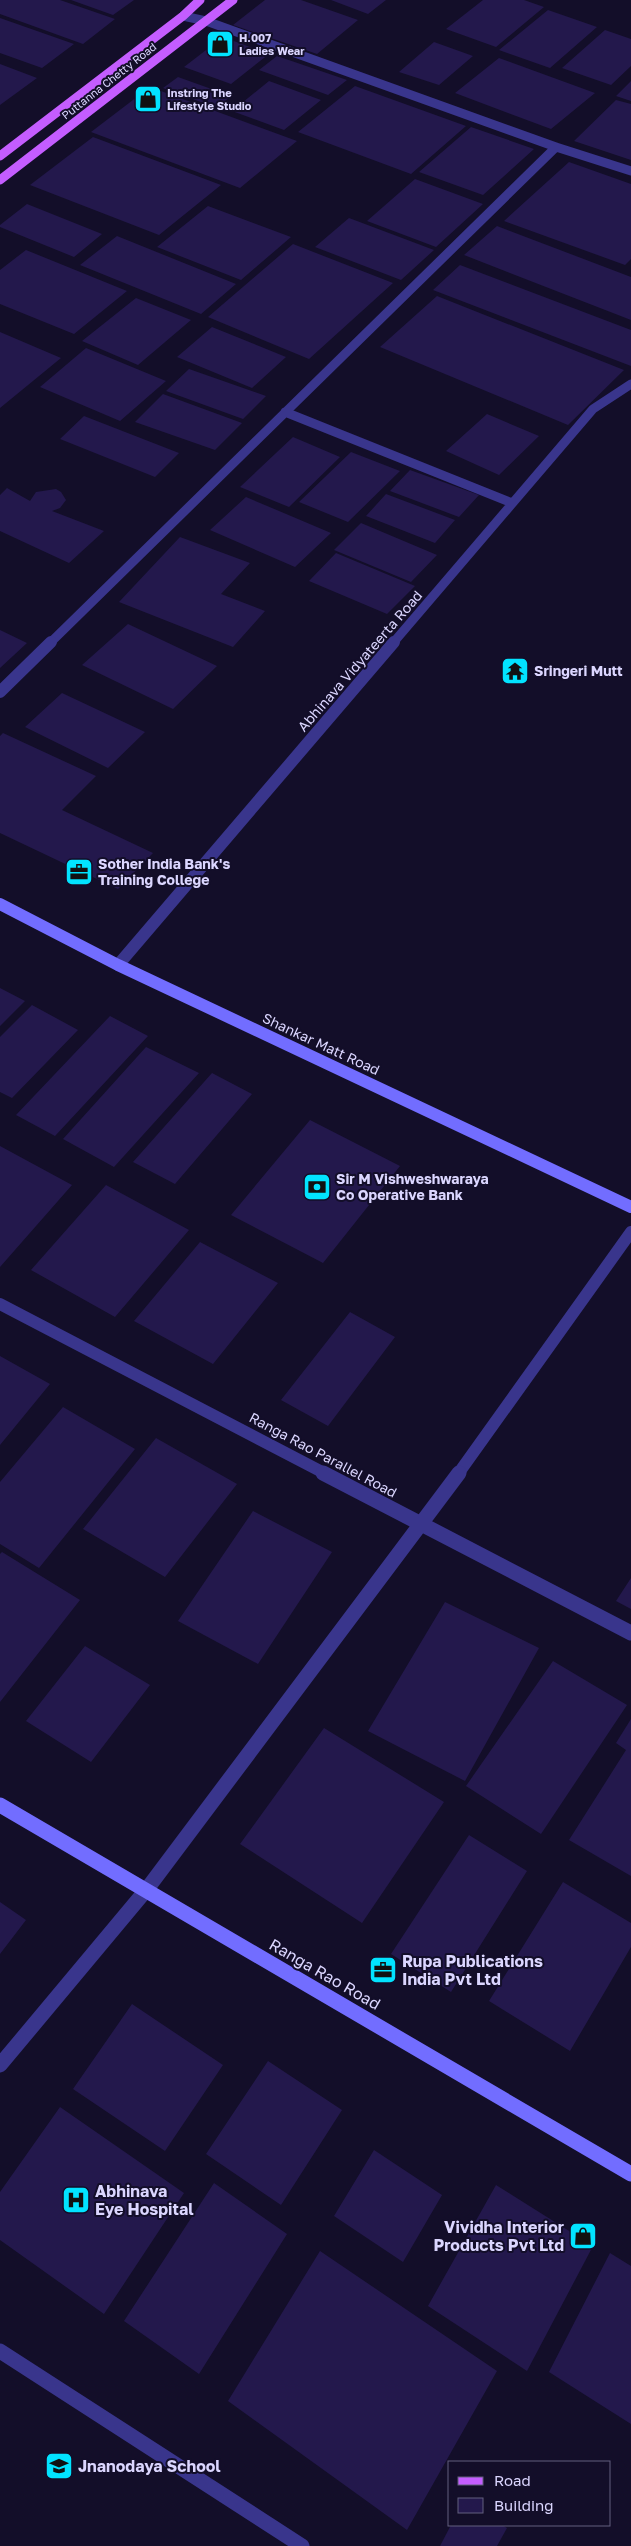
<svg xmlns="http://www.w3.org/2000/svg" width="631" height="2546" viewBox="0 0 631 2546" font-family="'Golos Text',sans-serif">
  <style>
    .building { fill: #23184c }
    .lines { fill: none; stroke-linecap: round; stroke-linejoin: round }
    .street-far2 { stroke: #39358c; stroke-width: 9 }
    .street-far1 { stroke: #39358c; stroke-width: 12 }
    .street { stroke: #39358c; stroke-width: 15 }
    .secondary-far1 { stroke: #726dff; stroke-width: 12 }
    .secondary { stroke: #726dff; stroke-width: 15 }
    .primary { stroke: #c45dff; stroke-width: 9 }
    .labels { text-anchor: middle; stroke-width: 4; stroke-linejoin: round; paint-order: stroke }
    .far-poi-label { font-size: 11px; font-weight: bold; fill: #dbd6ff; stroke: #130e29; text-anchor: start }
    .far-street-label { font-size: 11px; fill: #dbd6ff; stroke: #130e29 }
    .street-label { font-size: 14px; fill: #dbd6ff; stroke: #130e29 }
    .poi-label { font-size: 14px; font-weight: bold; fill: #dbd6ff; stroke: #130e29; text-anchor: start }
    .near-poi-label { font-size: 16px; font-weight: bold; fill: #dbd6ff; stroke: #130e29; text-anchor: start }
    .near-street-label { font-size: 16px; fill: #dbd6ff; stroke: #130e29 }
  </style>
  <rect width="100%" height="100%" fill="#130e29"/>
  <path class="building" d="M0 0H60L115 19 83 44 0 14Z
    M71 0H134L113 15Z
    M265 0H301L358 20 317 54 233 25Z
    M331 0H386L368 14Z
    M483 0H524L544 7 496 47 446 29Z
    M548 10 597 27 550 68 499 50Z
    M0 18 74 44 42 68 0 53Z
    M605 30 631 39V66L611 85 562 68Z
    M223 37 269 54 231 84 184 67Z
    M434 42 473 56 439 85 399 72Z
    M277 56 347 80 328 95 259 70Z
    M499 58 595 93 551 129 455 93Z
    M0 64 37 78 0 105Z
    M178 77 231 96 217 108 163 88Z
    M269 81 321 100 284 130 232 111Z
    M631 81V101L616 96Z
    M355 86 466 126 411 174 298 132Z
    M150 87 297 141 240 188 91 132Z
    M616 100 631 104V160L574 141Z
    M471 127 534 149 483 195 419 172Z
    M93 137 221 185 159 235 30 185Z
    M569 162 631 184V259L625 265 504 221Z
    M415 179 483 204 436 247 367 221Z
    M27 204 102 234 74 257 0 227V225Z
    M208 206 291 237 241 280 157 247Z
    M349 218 434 250 401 280 315 247Z
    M497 226 631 277V320L464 255Z
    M117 236 236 284 201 314 80 265Z
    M293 244 393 283 309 359 208 317Z
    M26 250 127 291 74 334 0 304V270Z
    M460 265 631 330V366L433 290Z
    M437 296 624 370 568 425 380 347Z
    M136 298 191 320 138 365 82 341Z
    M212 327 286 357 252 388 177 357Z
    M0 332 61 358 0 408Z
    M86 348 166 381 120 421 40 387Z
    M189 369 266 396 243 419 166 391Z
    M163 394 242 423 215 450 135 422Z
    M487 414 539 436 499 475 446 451Z
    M84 416 179 453 155 477 60 439Z
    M293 437 340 457 289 507 240 487Z
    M351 452 400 471 348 522 299 502Z
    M410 470 479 495 459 517 390 491Z
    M7 488 30 501 36 492 56 489 61 492 66 500 60 508 52 511 104 531 69 563 0 531V495Z
    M386 494 455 520 435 543 366 516Z
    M246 497 331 533 295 567 210 530Z
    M361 523 437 555 411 582 334 550Z
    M180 537 250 563 221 594 265 611 233 647 119 602Z
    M336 553 415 586 387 614 309 581Z
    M128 624 217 666 173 709 82 665Z
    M0 630 27 643 0 668Z
    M62 693 145 732 108 768 25 727Z
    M3 733 96 776 62 810 153 853 118 889 0 833V736Z
    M0 988 25 1001 0 1026Z
    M32 1005 78 1030 12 1098 0 1092V1037Z
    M110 1016 148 1036 55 1136 16 1115Z
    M146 1047 199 1073 114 1167 63 1139Z
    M212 1073 252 1094 175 1184 133 1162Z
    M310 1120 400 1166 323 1263 231 1215Z
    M0 1146 72 1185 0 1267Z
    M106 1185 189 1230 115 1317 31 1270Z
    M200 1242 278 1283 213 1364 134 1321Z
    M350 1312 395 1337 328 1426 281 1400Z
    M0 1356 50 1384 0 1445Z
    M63 1407 135 1449 39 1568 0 1544V1482Z
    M156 1438 237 1484 165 1577 83 1529Z
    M253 1511 332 1552 258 1664 178 1621Z
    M2 1552 80 1600 0 1702V1554Z
    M631 1578V1609L616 1601Z
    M445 1602 539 1648 465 1781 368 1731Z
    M85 1646 150 1685 91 1762 26 1721Z
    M553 1661 627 1705 541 1834 466 1786Z
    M631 1719V1876L569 1840 626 1750 616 1743Z
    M324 1728 444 1802 362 1923 240 1844Z
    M469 1835 527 1871 451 1992 391 1954Z
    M563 1882 631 1923V1947L570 2051 489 2001Z
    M0 1902 26 1920 0 1954Z
    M132 2004 223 2065 165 2151 73 2089Z
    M268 2061 342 2110 281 2205 206 2154Z
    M60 2107 184 2193 104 2314 0 2240V2192Z
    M374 2150 442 2195 403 2262 334 2216Z
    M214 2183 287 2234 199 2374 124 2321Z
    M496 2185 593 2246 527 2371 428 2306Z
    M320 2251 497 2371 407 2530 228 2401Z
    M610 2253 631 2266V2424L549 2372Z
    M451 2525H502L507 2528 497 2546H440Z"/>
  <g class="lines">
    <path class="street-far2" d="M183 16 206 21 556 147 631 171
      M285 412 512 503
      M50 643 556 147
      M393 643 593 409 631 384"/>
    <path class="street-far1" d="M0 692 51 642
      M118 965 394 642
      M0 1304 326 1474
      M458 1474 631 1232"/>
    <path class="street" d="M323 1473 631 1633
      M0 2065 147 1889 459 1473
      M0 2351 302 2546"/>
    <path class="secondary-far1" d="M0 904 118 965 631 1207"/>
    <path class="secondary" d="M0 1805 631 2174"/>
    <path class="primary" d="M0 156 183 16 200 0
      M0 180 233 0"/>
  </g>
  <defs>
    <g id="shop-square" transform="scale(1.4375)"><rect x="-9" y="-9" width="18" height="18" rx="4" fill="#02e3ff" stroke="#130e29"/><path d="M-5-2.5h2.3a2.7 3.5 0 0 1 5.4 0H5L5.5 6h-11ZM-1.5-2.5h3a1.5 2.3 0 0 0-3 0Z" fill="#111"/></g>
    <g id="temple-square" transform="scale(1.4375)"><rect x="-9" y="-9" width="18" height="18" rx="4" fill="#02e3ff" stroke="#130e29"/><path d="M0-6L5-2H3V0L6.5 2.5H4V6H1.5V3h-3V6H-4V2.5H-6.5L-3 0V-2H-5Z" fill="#111"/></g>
    <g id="office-square" transform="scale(1.4375)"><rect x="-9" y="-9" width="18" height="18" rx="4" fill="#02e3ff" stroke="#130e29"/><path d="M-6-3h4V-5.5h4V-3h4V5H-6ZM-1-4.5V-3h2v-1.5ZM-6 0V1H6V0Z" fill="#111"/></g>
    <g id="bank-square" transform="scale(1.4375)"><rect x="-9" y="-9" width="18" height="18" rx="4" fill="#02e3ff" stroke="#130e29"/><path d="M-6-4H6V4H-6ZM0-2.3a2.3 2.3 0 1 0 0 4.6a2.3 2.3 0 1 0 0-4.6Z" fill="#111"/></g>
    <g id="hospital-square" transform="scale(1.4375)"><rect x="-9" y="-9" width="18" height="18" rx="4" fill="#02e3ff" stroke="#130e29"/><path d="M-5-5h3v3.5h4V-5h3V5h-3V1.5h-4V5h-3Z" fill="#111"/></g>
    <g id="school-square" transform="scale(1.4375)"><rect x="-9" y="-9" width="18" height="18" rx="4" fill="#02e3ff" stroke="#130e29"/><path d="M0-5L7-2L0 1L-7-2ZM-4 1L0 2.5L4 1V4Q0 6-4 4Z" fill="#111"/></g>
  </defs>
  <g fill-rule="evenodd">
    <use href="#shop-square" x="220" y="44"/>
    <use href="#shop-square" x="148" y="99"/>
    <use href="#temple-square" x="515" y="671"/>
    <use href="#office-square" x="79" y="872"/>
    <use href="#bank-square" x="317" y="1187"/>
    <use href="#office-square" x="383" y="1970"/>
    <use href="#hospital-square" x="76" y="2200"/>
    <use href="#shop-square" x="583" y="2236"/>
    <use href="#school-square" x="59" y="2466"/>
  </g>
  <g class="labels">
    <g class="far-poi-label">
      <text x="239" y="42">H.007<tspan x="239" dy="13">Ladies Wear</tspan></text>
      <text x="167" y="97">Instring The<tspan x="167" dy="13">Lifestyle Studio</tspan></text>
    </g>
    <g class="far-street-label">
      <text transform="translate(109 81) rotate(-38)" y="4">Puttanna Chetty Road</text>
    </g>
    <g class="street-label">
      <text transform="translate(360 661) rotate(-49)" y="5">Abhinava Vidyateerta Road</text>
      <text transform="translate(321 1044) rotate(25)" y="5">Shankar Matt Road</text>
      <text transform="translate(323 1455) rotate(28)" y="5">Ranga Rao Parallel Road</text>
    </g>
    <g class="poi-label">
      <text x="534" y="676">Sringeri Mutt</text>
      <text x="98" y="869">Sother India Bank's<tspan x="98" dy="16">Training College</tspan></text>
      <text x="336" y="1184">Sir M Vishweshwaraya<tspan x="336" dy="16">Co Operative Bank</tspan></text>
    </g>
    <g class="near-poi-label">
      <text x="402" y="1967">Rupa Publications<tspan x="402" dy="18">India Pvt Ltd</tspan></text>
      <text x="95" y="2197">Abhinava<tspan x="95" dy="18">Eye Hospital</tspan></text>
      <text x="564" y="2233" text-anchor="end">Vividha Interior<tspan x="564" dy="18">Products Pvt Ltd</tspan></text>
      <text x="78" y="2472">Jnanodaya School</text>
    </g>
    <g class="near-street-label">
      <text transform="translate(325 1974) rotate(30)" y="6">Ranga Rao Road</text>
    </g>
  </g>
  <rect x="448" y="2461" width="162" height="65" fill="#130e29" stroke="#635e7f"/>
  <rect x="458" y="2477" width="25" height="8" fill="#c45dff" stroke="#635e7f"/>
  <text x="494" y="2486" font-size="15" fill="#dbd6ff">Road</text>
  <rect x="458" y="2498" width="25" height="15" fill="#23184c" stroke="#635e7f"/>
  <text x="494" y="2511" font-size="15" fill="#dbd6ff">Building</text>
</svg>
